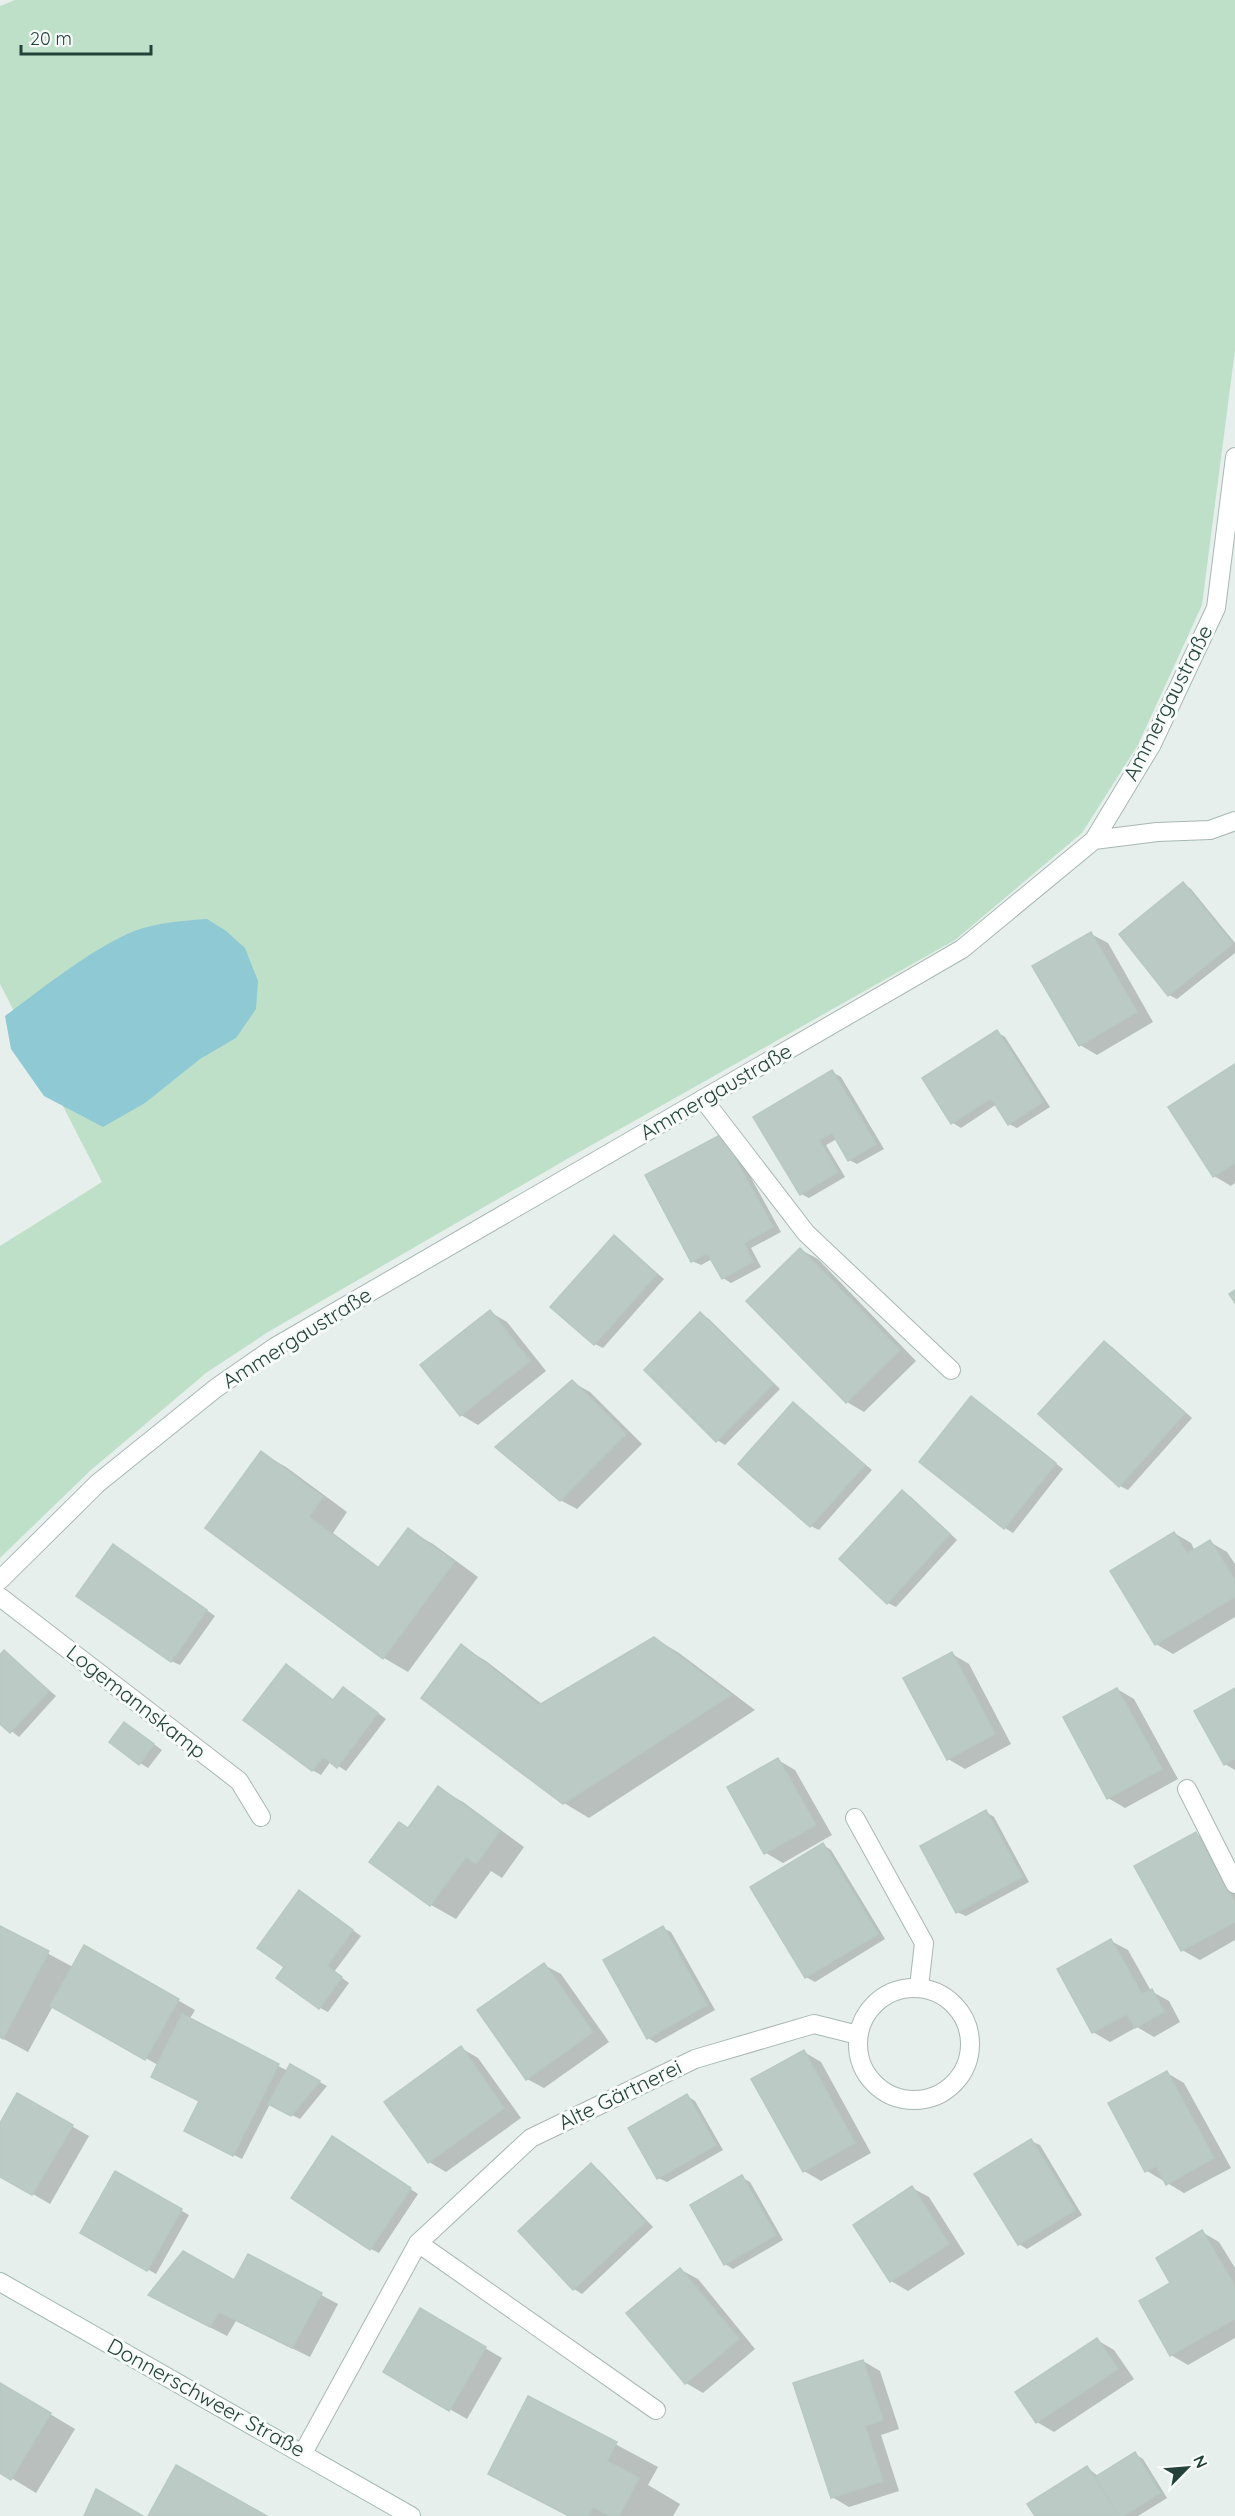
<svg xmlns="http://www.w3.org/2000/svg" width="1235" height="2516" viewBox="0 0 1235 2516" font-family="Quicksand,sans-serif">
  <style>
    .green { fill: #bfe0c8 }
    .water { fill: #8ec9d4 }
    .shadow { fill: #0003 }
    .building { fill: #bbcac4; stroke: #b8c9c2; stroke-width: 1.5 }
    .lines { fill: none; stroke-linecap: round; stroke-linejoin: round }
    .service-casing { stroke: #a8b8b2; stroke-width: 20 }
    .minor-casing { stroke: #a8b8b2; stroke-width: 20 }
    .secondary-casing { stroke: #a4bbb3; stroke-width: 20 }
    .service { stroke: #fff; stroke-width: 18 }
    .minor { stroke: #fff; stroke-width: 18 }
    .secondary { stroke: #fff; stroke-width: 18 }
    .labels { text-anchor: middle; stroke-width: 6; stroke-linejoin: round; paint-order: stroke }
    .street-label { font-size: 21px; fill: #24423a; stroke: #f7fbf9 }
  </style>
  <rect width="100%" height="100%" fill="#e6efeb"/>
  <path class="green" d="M15 0H1235V350L1202 605 1138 745 1082 833 955 940 574 1155 268 1332 206 1373 91 1470 0 1558V1246L102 1182 0 984V6Z"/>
  <path class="water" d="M207 919 226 931 245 948 258 981 256 1009 236 1038 200 1059 145 1103 103 1127 44 1096 11 1049 5 1016C43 988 82 956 125 935 149 923 180 921 207 919Z"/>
  <path class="shadow" d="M1183 884 1191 889 1235 943V953L1177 999 1169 995Z
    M1091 934 1108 943 1153 1022 1097 1055 1080 1045Z
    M997 1032 1005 1037 1050 1107 1017 1128 1009 1124 997 1104 961 1128 953 1123 924 1079Z
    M1235 1066V1183L1231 1186 1214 1176Z
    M832 1072 841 1077 884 1149 857 1164 849 1160 837 1139 826 1145 845 1177 809 1198 801 1194Z
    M730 1140 781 1232 751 1248 761 1267 731 1283 723 1278 712 1259 701 1265 692 1261Z
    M614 1237 664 1279 603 1348 595 1344Z
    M801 1250 818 1259 916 1361 864 1412 847 1402Z
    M490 1312 507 1322 546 1371 478 1425 461 1415Z
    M701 1314 709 1319 780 1389 725 1445 717 1440Z
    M1104 1343 1112 1347 1192 1418 1128 1490 1120 1486Z
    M572 1382 590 1392 642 1444 577 1509 560 1500Z
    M972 1398 1063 1469 1013 1533 1005 1528Z
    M793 1404 872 1470 819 1530 811 1526Z
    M261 1453 286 1467 347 1512 333 1533 380 1568 408 1530 433 1544 478 1577 408 1672 384 1658Z
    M903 1492 911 1497 957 1540 896 1607 888 1603Z
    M1174 1533 1191 1543 1195 1551 1210 1542 1227 1552 1235 1564V1617L1173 1654 1156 1644 1112 1571Z
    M122 1550 215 1616 180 1665 171 1661Z
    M654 1638 679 1653 755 1710 589 1818 564 1803 461 1646 486 1661 543 1705Z
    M5 1652 56 1696 19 1737 0 1722V1657Z
    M952 1654 969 1664 1011 1744 965 1769 948 1759Z
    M344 1688 386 1719 346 1771 331 1761 321 1775 312 1770 334 1701Z
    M1117 1689 1134 1699 1178 1779 1125 1808 1108 1798Z
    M1235 1690V1770L1225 1764Z
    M133 1729 162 1750 148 1768 140 1763Z
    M778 1760 795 1770 832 1835 783 1863 766 1853Z
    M438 1788 463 1802 524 1847 502 1878 491 1871 456 1919 431 1905 371 1862 409 1829Z
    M986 1812 994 1817 1029 1882 966 1916 957 1912Z
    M1196 1834 1213 1844 1235 1883V1940L1200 1960 1182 1950Z
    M823 1845 831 1850 885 1939 815 1982 806 1977Z
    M300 1892 361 1936 334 1972 349 1983 328 2012 320 2008 286 1967Z
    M0 1928 73 1967 85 1947 195 2010 189 2020 288 2071 291 2066 327 2086 300 2119 270 2104 242 2159 194 2135 201 2101 158 2065 53 2006 28 2052 0 2037Z
    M663 1928 671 1932 715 2010 656 2043 648 2038Z
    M1111 1941 1128 1950 1151 1991 1169 2001 1180 2022 1154 2037 1137 2027 1110 2042 1093 2032Z
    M544 1965 561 1974 609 2042 544 2088 527 2079Z
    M461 2048 478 2058 521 2118 446 2172 429 2162Z
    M804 2052 821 2062 871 2153 821 2181 804 2171Z
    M1167 2073 1184 2083 1231 2168 1184 2193 1147 2171Z
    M17 2095 89 2136 50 2204 0 2175V2126Z
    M687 2096 695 2101 723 2150 667 2182 658 2178Z
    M1031 2141 1040 2145 1082 2215 1027 2249 1019 2244Z
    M341 2142 418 2194 379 2253 371 2249Z
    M591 2165 599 2170 653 2227 582 2294 574 2289Z
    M116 2173 189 2215 156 2274 82 2232Z
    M741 2177 750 2182 783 2240 733 2269 725 2264Z
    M912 2188 929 2197 965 2254 908 2291 891 2281Z
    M1202 2232 1219 2242 1235 2268V2338L1188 2365 1171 2355Z
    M249 2256 338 2304 310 2357 236 2321 227 2336 167 2305 235 2282Z
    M681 2270 698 2279 755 2349 703 2393 686 2383Z
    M420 2310 502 2358 467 2419 385 2372Z
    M1097 2340 1114 2350 1134 2379 1054 2432 1037 2422Z
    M863 2361 880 2371 899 2429 881 2435 899 2491 849 2507 832 2497Z
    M0 2384 75 2429 36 2493 0 2471Z
    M529 2398 658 2467 648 2485 680 2504 673 2516H568L490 2473Z
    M1135 2454 1143 2459 1167 2498 1138 2516H1037L1088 2468 1099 2477Z"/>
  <path class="building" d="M1183 882 1233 944 1168 996 1119 934Z
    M1091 932 1137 1012 1079 1046 1032 966Z
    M997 1030 1043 1102 1008 1125 991 1098 951 1124 922 1078Z
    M1235 1064V1163L1213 1177 1168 1107Z
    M832 1070 876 1144 848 1161 832 1133 819 1140 838 1172 800 1195 753 1117Z
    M722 1134 773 1227 744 1243 753 1262 722 1279 707 1253 691 1262 645 1175Z
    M614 1235 657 1274 594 1345 550 1307Z
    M800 1248 900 1350 846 1403 746 1301Z
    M1235 1290V1303L1229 1294Z
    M490 1310 530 1361 460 1416 420 1365Z
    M700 1312 773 1384 716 1442 644 1370Z
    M1104 1341 1185 1413 1119 1487 1038 1414Z
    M572 1380 626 1434 560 1501 495 1447Z
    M971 1396 1056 1463 1004 1529 919 1462Z
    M793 1402 865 1465 810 1527 738 1464Z
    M261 1451 323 1497 309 1517 378 1568 408 1528 454 1562 383 1659 205 1528Z
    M902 1490 950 1534 887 1604 839 1559Z
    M1174 1532 1187 1554 1210 1540 1235 1580V1597L1155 1645 1110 1571Z
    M113 1544 207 1610 171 1662 76 1596Z
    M654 1637 731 1695 563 1804 421 1698 461 1644 539 1705Z
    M4 1650 49 1691 10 1733 0 1724V1655Z
    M952 1652 995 1734 947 1760 903 1678Z
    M286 1664 333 1700 343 1687 378 1713 337 1768 323 1757 312 1771 243 1720Z
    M1117 1688 1162 1769 1107 1799 1063 1717Z
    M1235 1688V1759L1224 1765 1194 1711Z
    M124 1722 154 1744 139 1765 109 1742Z
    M778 1758 816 1825 764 1854 727 1787Z
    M438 1786 500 1831 476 1864 466 1857 430 1906 369 1862 399 1822 408 1828Z
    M986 1810 1022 1877 956 1913 920 1846Z
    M1196 1832 1235 1902V1922L1181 1951 1134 1866Z
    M823 1843 878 1934 805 1978 750 1887Z
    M299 1890 353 1930 327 1966 342 1977 319 2009 276 1978 284 1967 257 1948Z
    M0 1926 49 1951 3 2039 0 2037Z
    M663 1926 707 2005 647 2039 603 1960Z
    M1111 1939 1142 1994 1152 1989 1164 2012 1135 2028 1127 2014 1092 2033 1057 1969Z
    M84 1945 179 1999 145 2060 50 2006Z
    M544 1963 593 2032 526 2080 477 2010Z
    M182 2014 279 2064 233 2156 184 2131 199 2101 151 2077Z
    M461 2046 504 2108 428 2163 384 2102Z
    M804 2050 855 2143 803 2172 751 2079Z
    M290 2064 320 2081 291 2116 268 2104Z
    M1167 2071 1214 2158 1166 2185 1156 2166 1145 2172 1108 2103Z
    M17 2093 73 2125 32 2195 0 2177V2123Z
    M687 2094 716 2145 657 2179 628 2128Z
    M332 2136 411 2188 370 2250 291 2198Z
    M1031 2139 1075 2210 1018 2245 974 2174Z
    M591 2163 645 2222 573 2290 518 2231Z
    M115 2171 182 2209 147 2271 80 2233Z
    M742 2175 776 2235 724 2265 690 2205Z
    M912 2186 949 2244 890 2282 853 2225Z
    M1202 2230 1235 2286V2319L1170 2356 1139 2301 1170 2283 1156 2258Z
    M183 2251 234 2280 248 2254 322 2293 292 2348 219 2312 210 2327 148 2295Z
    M680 2268 739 2339 685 2384 626 2313Z
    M420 2308 486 2347 449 2411 383 2372Z
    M1097 2338 1118 2369 1036 2423 1015 2392Z
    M863 2360 883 2420 865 2426 883 2481 831 2498 793 2383Z
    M0 2383 51 2413 11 2480 0 2473Z
    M528 2396 617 2442 607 2461 639 2478 619 2516H610L593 2507 588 2516H569L488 2474Z
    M1135 2452 1160 2493 1123 2516H1119L1095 2477Z
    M176 2465 267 2516H148Z
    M1087 2466 1119 2516H1035L1027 2504Z
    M96 2489 143 2516H84Z"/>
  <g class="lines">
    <g class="service-casing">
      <path id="service" d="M703 1099 806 1233 951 1370
        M1187 1789 1235 1884
        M855 1818 924 1943 919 1987"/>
    </g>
    <g class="minor-casing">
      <path id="minor" d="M1094 840 1157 832 1210 830 1235 821
        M0 1580 98 1483 216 1388 275 1347 962 949 1094 840 1152 744 1216 608 1235 457
        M0 1597 239 1781 261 1817
        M858 2044a56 56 0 1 1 112 0a56 56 0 1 1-112 0Z
        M418 2243 656 2410
        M303 2453 418 2243 531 2138 695 2059 814 2024 858 2035"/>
    </g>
    <g class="secondary-casing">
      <path id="secondary" d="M0 2282 411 2516"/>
    </g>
    <use href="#service" class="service"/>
    <use href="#minor" class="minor"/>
    <use href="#secondary" class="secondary"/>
  </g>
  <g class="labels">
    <g class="street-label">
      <text transform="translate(1168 703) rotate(-63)" y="7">Ammergaustraße</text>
      <text transform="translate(716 1092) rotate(-30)" y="7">Ammergaustraße</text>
      <text transform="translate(297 1338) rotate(-32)" y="7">Ammergaustraße</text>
      <text transform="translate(136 1702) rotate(38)" y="7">Logemannskamp</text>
      <text transform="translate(620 2095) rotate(-26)" y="7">Alte Gärtnerei</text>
      <text transform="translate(206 2398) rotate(29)" y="7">Donnerschweer Straße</text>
    </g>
  </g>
  <g transform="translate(1187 2468) rotate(65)" stroke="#f7fbf9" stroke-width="4.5" paint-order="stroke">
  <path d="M0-4.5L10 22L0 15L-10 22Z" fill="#24423a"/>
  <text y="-9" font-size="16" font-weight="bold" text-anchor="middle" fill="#24423a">N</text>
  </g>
  <path d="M21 45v9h130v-9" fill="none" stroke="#24423a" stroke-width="3"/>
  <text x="30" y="45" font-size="18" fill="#24423a" stroke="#f7fbf9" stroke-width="4.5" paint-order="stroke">20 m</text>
</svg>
